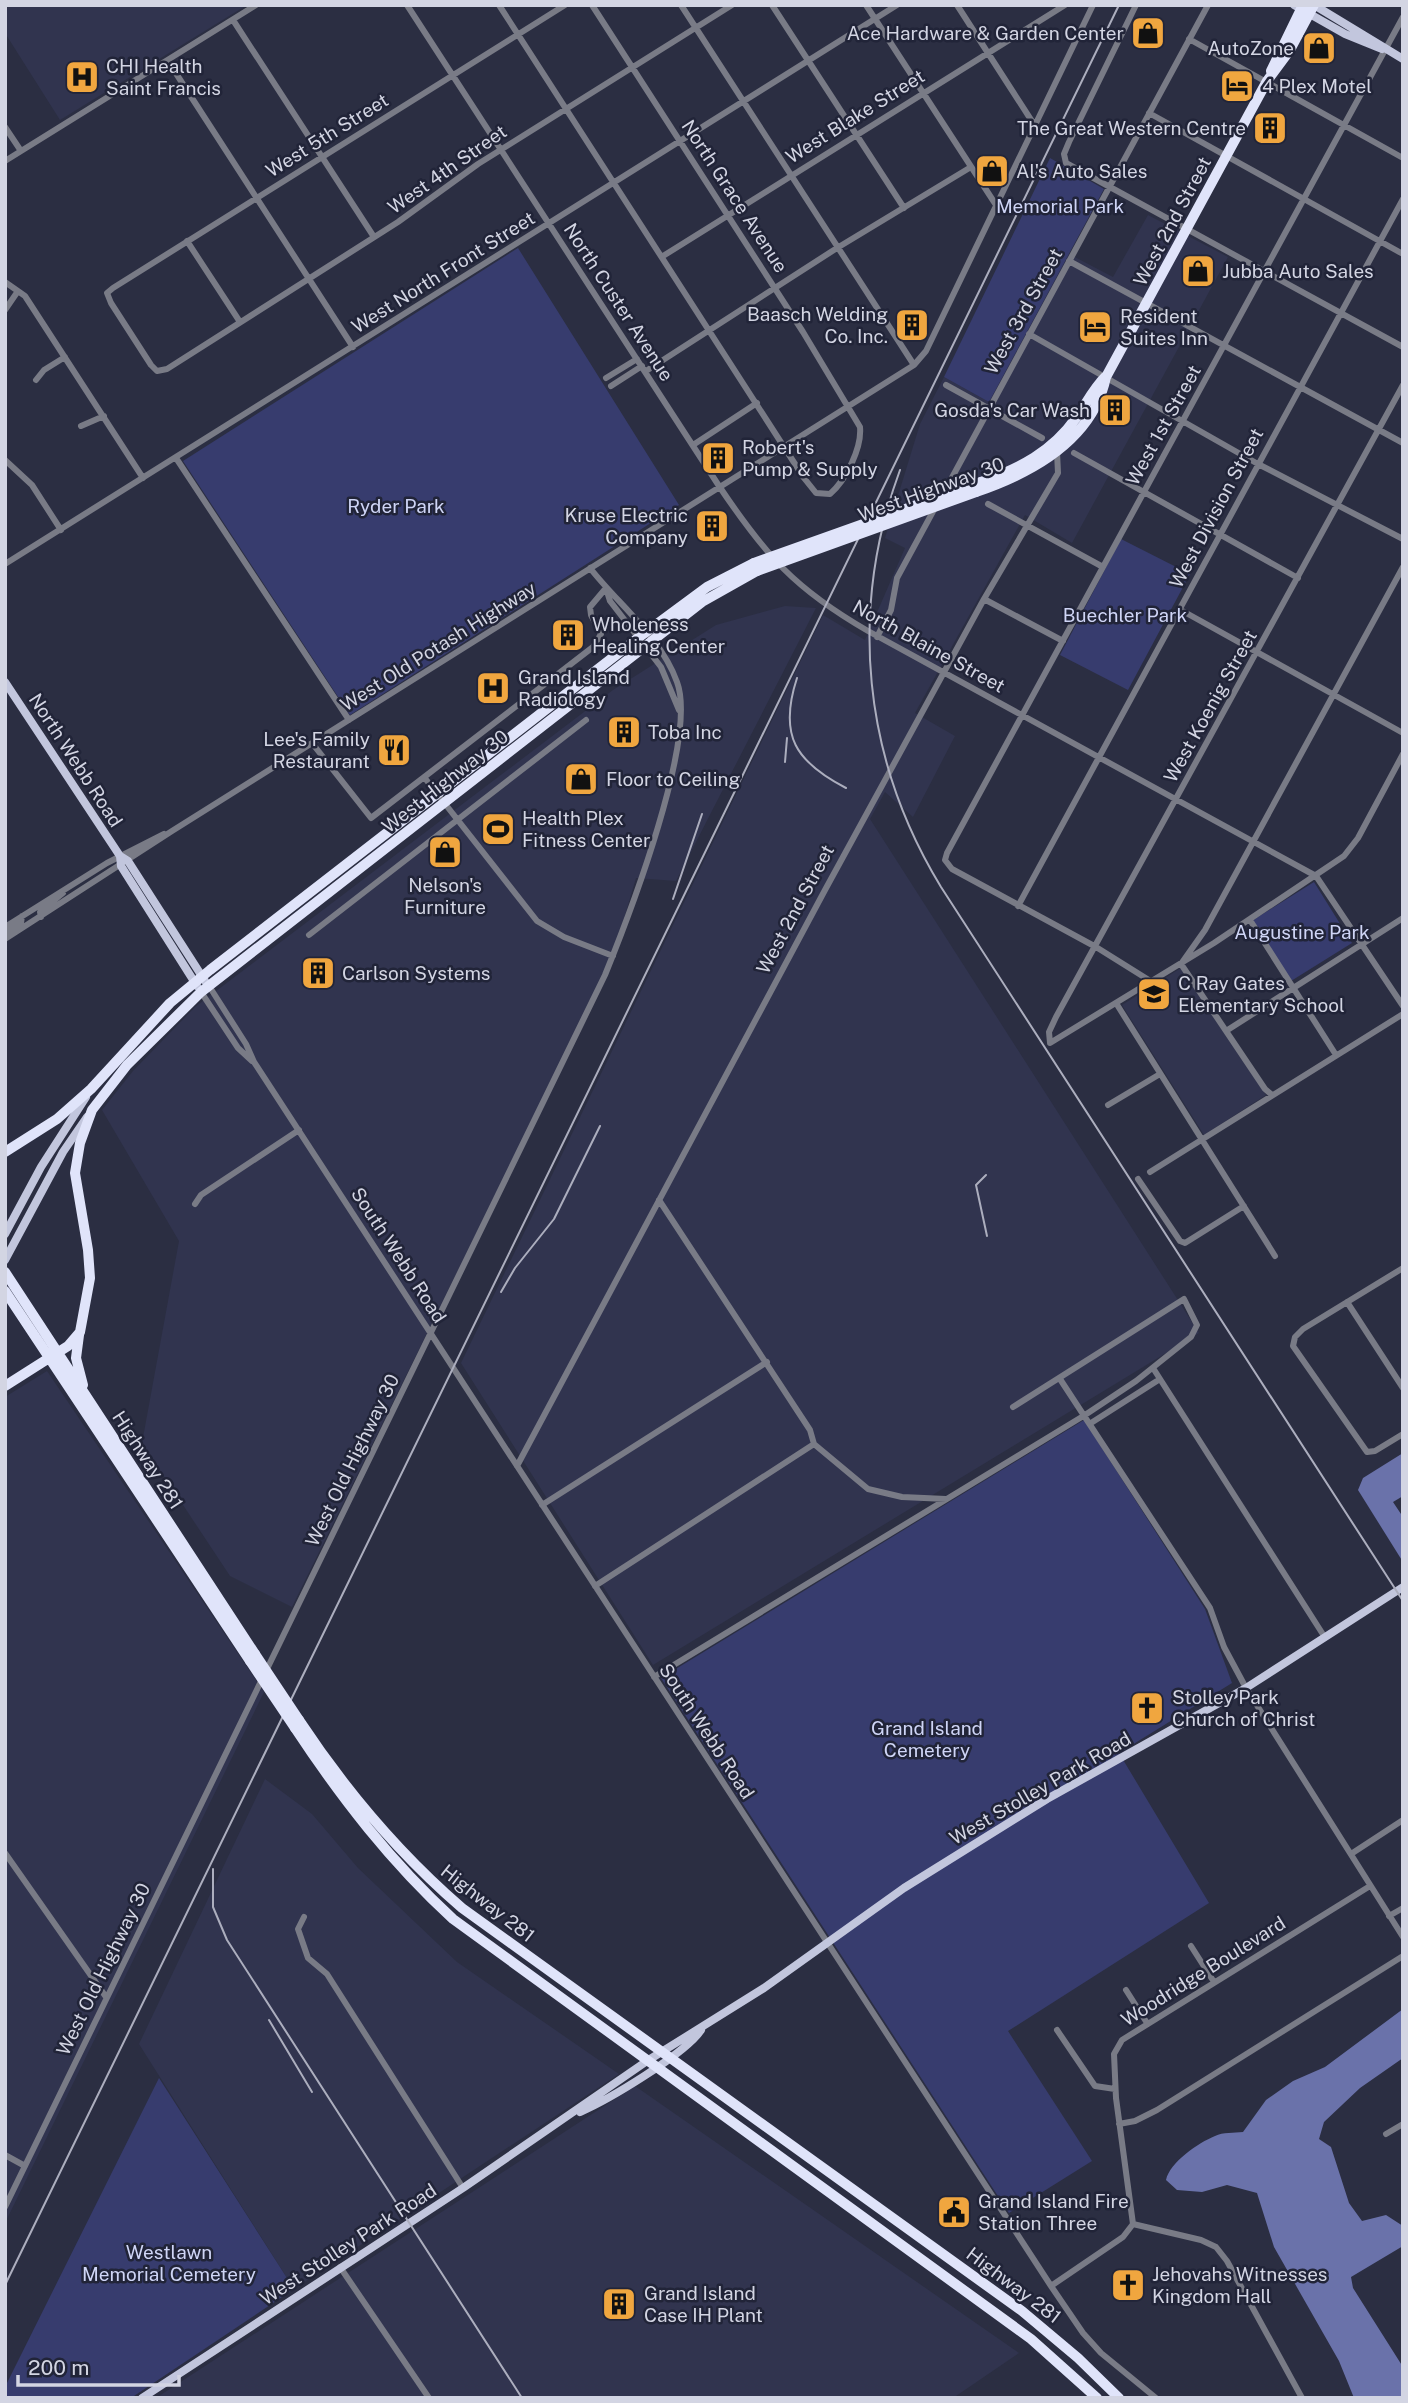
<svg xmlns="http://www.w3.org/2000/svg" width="1408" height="2403" viewBox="0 0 1408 2403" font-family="'Public Sans',sans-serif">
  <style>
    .built { fill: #31344f }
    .green { fill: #373c6e }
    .water { fill: #6a72aa }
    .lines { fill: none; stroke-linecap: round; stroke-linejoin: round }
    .minor { stroke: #797b86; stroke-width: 6 }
    .major { stroke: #c2c6dd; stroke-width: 8 }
    .highway { stroke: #e0e4fa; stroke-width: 10 }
    .rail { stroke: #acaebe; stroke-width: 2 }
    .highway-bridge { stroke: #e0e4fa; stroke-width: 10 }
    .labels { text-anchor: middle; stroke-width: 5; stroke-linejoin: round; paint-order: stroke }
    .poi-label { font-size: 19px; fill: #d3d5e3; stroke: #212438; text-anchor: start }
    .street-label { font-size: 19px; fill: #d3d5e3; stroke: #212438 }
    .park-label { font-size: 19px; fill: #cfd5f6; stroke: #212438 }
  </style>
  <rect width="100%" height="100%" fill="#2b2e42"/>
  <path class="built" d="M5 5H247L60 120 5 33Z
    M1148 215 1228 257 1072 543 1025 515 915 713 955 736 913 817 885 792 870 819 1199 1333 653 1665 461 1363 823 615 865 640 905 548 885 538 920 424 944 377 989 402 1069 254 1113 277Z
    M785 606 816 608 676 881 636 878 613 956 292 1607 230 1576 142 1443 179 1241 102 1110 133 1071 195 1007 613 690 716 625Z
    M1181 968 1266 1095 1204 1135 1122 1005Z
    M47 1371 264 1692 5 2223V1397Z
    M265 1779 312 1814 358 1868 457 1962 619 2074 294 2289 139 2044Z
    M635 2086 1019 2353 953 2398H156Z"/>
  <path class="green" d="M1050 158 1104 189 989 402 944 377Z
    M518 248 679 505 350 715 183 461Z
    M1121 539 1190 574 1128 690 1060 655Z
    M1314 882 1352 943 1291 981 1253 920Z
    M1084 1420 1205 1609 1232 1683 1119 1753 1209 1903 1008 2031 1092 2161 1009 2213 661 1678Z
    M159 2078 294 2289 131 2398H5V2387Z"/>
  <path class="water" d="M1403 1453V1496L1393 1502 1403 1517V1562L1358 1490 1363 1478Z
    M1403 2009V2058L1360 2088 1324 2122 1319 2139 1331 2147 1349 2203 1362 2221 1386 2215 1403 2226V2246L1351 2277 1353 2288 1403 2367V2398H1354L1339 2361 1274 2247 1257 2193 1227 2185 1202 2192 1177 2190 1166 2180C1170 2162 1198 2143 1215 2136 1223 2132 1234 2133 1243 2132L1266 2100 1293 2081 1325 2067Z"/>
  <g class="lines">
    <path class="minor" d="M407 5 719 486C766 556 795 589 868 631L1316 876 1403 1006
      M499 5 804 478 816 493 830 494C846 480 862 448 860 427L803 332 592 5
      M565 5 113 288 107 293 111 303 151 365 157 371 167 369 398 222 478 164 732 5
      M681 5 914 365
      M772 5 904 208
      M866 5 996 205
      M957 5 1035 126
      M1136 5 1069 142 1064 154 1066 163 1403 347
      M233 20 374 237
      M1189 39 1403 158
      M168 61 353 347
      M1149 113 1403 254
      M5 127 21 151
      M5 161 256 5
      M187 241 240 322
      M663 256 1065 5
      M1069 261 1403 443
      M5 282 25 296 143 478
      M5 310 18 291
      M1029 334 1258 464 1403 539
      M646 371 837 248 971 167
      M606 378 637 359
      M36 380 44 370 65 357
      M946 385 1042 438
      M1403 385 1056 1017 1049 1032 1050 1043 1214 943 1344 856 1358 838 1403 754
      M611 386 642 366
      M81 426 104 416
      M693 445 757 403
      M1074 453 1298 578
      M176 458 349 720
      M5 460 32 485 61 530
      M942 496 1208 5
      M988 504 1103 567
      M5 564 897 5
      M606 588 610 601 661 667 679 710
      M984 599 1063 641
      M1179 609 1403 733
      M877 637 891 610 897 578 936 506
      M312 743 371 818 593 647 601 634 591 615 590 607 606 588
      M424 777 537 921 564 937 613 956
      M1018 906 1403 199
      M41 917 40 912 63 893
      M1250 920 1336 1055
      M5 927 107 863 164 834
      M5 934 21 923 22 916
      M309 935 586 720
      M5 939 172 831 914 365 926 351 1093 5
      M1152 982 1096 947 952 869 945 860 947 853 1403 17
      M209 986 246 1044 254 1062 1051 2286 1083 2333 1101 2353 1156 2398
      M201 992 238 1048 252 1061
      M1116 1003 1275 1256
      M1226 1031 1403 918
      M1272 1095 1265 1089 1181 964 1205 930 1403 567
      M1108 1105 1160 1074
      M1150 1172 1403 1014
      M1138 1179 1180 1241 1185 1243 1244 1206
      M659 1200 810 1430 814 1444 868 1489 902 1497 946 1499
      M195 1204 201 1195 299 1130
      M1403 1268 1303 1329 1295 1337 1293 1346 1367 1452 1375 1451 1403 1434
      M1347 1302 1403 1388
      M1153 1368 1324 1636
      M1060 1379 1210 1608 1224 1647 1246 1688 1403 1937
      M1091 1423 1160 1379
      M517 1466 825 890 984 599 1058 473 1057 452
      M542 1505 767 1362
      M595 1586 814 1444
      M654 1677 1085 1415 1136 1381 1191 1337 1197 1325 1184 1299 1013 1407
      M5 1853 106 1997
      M1351 1854 1403 1820
      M1389 1916 1403 1908
      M304 1917 298 1929 308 1958 327 1974 463 2188
      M1191 1946 1214 1982
      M1126 1990 1147 2023
      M1057 2030 1095 2086 1115 2089
      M1119 2124 1135 2121 1157 2110 1403 1956
      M1386 2134 1403 2124
      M5 2155 25 2166
      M5 2207 605 975C629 916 698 738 677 682 661 637 618 604 590 568
      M1133 2224 1201 2240 1216 2247 1227 2261 1302 2398
      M340 2267 429 2398
      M1051 2286 1123 2237 1133 2224 1116 2098 1114 2054 1122 2040 1370 1886"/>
    <path class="major" d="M1294 5 1345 34 1382 49
      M1314 5 1403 59
      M5 682 120 856 121 866 197 986
      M120 856 128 861 205 981
      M5 1234 41 1167 86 1097
      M5 1260 63 1152 87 1117
      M580 2112C608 2100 685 2054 701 2030
      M142 2398 463 2188 647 2061 764 1988 904 1888 1047 1799 1246 1688 1403 1587"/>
    <path class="highway" d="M1271 71 1303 5
      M981 482C1020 468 1052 452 1076 418 1086 404 1093 389 1105 377
      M976 492C1032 473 1093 440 1106 377L1267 81 1290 50 1314 5
      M5 1152 57 1119 91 1089 170 1003 210 970 638 638 707 587 754 563
      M5 1272 255 1654
      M5 1291 250 1661
      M79 1335 76 1358 83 1385
      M5 1386 68 1346 80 1332 90 1278 88 1250 75 1173 80 1143 92 1110 127 1065 201 992 702 602 757 571
      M299 1720C346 1791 397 1852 462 1908L1022 2311 1078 2358 1119 2398
      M295 1728C342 1799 391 1862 453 1919L1031 2339 1097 2398"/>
    <path class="rail" d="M900 470C848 611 863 759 941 887L1403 1601
      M797 678C778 736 796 762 846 788
      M785 762 787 738
      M673 899 702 814
      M986 1175 976 1185 987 1236
      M501 1292 515 1268 554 1219 600 1126
      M213 1869V1907L227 1940 522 2398
      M269 2020 312 2092
      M5 2285 1119 5"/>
    <path class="highway-bridge" d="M754 563 981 482
      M757 571 976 492
      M255 1654 299 1720
      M250 1661 295 1728"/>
  </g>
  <defs>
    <g id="shop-square" transform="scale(1.75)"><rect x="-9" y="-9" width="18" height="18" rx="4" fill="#f0a63f" stroke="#212438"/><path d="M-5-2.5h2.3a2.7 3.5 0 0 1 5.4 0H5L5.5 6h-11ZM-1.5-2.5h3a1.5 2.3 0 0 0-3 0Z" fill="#111"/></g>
    <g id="hospital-square" transform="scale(1.75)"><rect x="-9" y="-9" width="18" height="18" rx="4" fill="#f0a63f" stroke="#212438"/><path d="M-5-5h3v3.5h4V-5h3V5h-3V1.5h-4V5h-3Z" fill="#111"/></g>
    <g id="hotel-square" transform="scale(1.75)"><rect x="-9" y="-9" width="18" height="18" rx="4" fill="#f0a63f" stroke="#212438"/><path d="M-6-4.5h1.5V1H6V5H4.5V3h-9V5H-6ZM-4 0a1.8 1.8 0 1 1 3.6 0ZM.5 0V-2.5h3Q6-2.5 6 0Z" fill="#111"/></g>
    <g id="building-square" transform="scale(1.75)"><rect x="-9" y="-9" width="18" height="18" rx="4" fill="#f0a63f" stroke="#212438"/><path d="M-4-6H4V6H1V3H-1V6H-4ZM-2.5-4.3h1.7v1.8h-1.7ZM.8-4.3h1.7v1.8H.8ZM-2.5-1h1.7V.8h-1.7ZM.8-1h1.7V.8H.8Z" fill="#111"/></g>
    <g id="restaurant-square" transform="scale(1.75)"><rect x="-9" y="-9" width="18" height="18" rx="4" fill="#f0a63f" stroke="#212438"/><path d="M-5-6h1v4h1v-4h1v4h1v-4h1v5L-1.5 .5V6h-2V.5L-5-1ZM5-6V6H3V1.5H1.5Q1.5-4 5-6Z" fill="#111"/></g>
    <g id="stadium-square" transform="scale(1.75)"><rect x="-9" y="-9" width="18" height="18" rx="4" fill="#f0a63f" stroke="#212438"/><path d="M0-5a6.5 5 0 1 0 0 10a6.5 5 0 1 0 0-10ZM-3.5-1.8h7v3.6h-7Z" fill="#111"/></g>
    <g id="school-square" transform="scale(1.75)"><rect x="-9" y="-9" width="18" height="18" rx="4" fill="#f0a63f" stroke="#212438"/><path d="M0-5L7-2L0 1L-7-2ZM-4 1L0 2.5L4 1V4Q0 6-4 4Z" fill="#111"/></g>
    <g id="church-square" transform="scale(1.75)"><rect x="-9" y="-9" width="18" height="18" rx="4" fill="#f0a63f" stroke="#212438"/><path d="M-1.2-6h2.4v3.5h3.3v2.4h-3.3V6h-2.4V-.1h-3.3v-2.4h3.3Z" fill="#111"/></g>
    <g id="civic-square" transform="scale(1.75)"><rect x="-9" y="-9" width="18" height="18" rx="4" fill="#f0a63f" stroke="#212438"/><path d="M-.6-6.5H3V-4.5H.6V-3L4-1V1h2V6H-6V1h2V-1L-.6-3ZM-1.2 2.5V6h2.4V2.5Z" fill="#111"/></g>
  </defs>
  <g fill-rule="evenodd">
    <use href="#shop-square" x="1148" y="33"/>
    <use href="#shop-square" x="1319" y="48"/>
    <use href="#hospital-square" x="82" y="77"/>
    <use href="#hotel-square" x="1237" y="86"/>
    <use href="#building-square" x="1270" y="128"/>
    <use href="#shop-square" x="992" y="171"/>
    <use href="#shop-square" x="1198" y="271"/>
    <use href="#building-square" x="912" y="325"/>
    <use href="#hotel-square" x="1095" y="327"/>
    <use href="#building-square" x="1115" y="410"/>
    <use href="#building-square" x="718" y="458"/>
    <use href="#building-square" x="712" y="526"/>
    <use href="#building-square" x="568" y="635"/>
    <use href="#hospital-square" x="493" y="688"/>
    <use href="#building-square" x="624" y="732"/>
    <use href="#restaurant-square" x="394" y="750"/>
    <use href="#shop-square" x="581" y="779"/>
    <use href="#stadium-square" x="498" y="829"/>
    <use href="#shop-square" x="445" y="852"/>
    <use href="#building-square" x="318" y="973"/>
    <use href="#school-square" x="1154" y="994"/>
    <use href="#church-square" x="1147" y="1708"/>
    <use href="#civic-square" x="954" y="2212"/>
    <use href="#church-square" x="1128" y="2285"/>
    <use href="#building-square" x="619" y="2304"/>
  </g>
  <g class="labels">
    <g class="poi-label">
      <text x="1124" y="40" text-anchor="end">Ace Hardware &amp; Garden Center</text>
      <text x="1294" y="55" text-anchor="end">AutoZone</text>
      <text x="106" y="73">CHI Health<tspan x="106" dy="22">Saint Francis</tspan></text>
      <text x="1262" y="93">4 Plex Motel</text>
      <text x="1246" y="135" text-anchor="end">The Great Western Centre</text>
      <text x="1016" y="178">Al's Auto Sales</text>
      <text x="1222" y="278">Jubba Auto Sales</text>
      <text x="888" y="321" text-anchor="end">Baasch Welding<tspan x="888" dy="22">Co. Inc.</tspan></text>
      <text x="1120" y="323">Resident<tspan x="1120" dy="22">Suites Inn</tspan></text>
      <text x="1090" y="417" text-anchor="end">Gosda's Car Wash</text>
      <text x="742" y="454">Robert's<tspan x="742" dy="22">Pump &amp; Supply</tspan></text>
      <text x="688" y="522" text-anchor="end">Kruse Electric<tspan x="688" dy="22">Company</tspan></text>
      <text x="592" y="631">Wholeness<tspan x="592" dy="22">Healing Center</tspan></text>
      <text x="518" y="684">Grand Island<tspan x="518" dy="22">Radiology</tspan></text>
      <text x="648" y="739">Toba Inc</text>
      <text x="370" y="746" text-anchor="end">Lee's Family<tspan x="370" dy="22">Restaurant</tspan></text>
      <text x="606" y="786">Floor to Ceiling</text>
      <text x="522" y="825">Health Plex<tspan x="522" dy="22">Fitness Center</tspan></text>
      <text x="445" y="892" text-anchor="middle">Nelson's<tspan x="445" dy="22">Furniture</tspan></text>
      <text x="342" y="980">Carlson Systems</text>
      <text x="1178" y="990">C Ray Gates<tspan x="1178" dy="22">Elementary School</tspan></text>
      <text x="1172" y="1704">Stolley Park<tspan x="1172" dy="22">Church of Christ</tspan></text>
      <text x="978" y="2208">Grand Island Fire<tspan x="978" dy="22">Station Three</tspan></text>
      <text x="1152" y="2281">Jehovahs Witnesses<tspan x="1152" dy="22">Kingdom Hall</tspan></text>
      <text x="644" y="2300">Grand Island<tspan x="644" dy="22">Case IH Plant</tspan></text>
    </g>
    <g class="street-label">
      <text transform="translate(855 116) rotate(-32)" y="7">West Blake Street</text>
      <text transform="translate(327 135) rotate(-32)" y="7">West 5th Street</text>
      <text transform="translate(447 169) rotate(-35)" y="7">West 4th Street</text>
      <text transform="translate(735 196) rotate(57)" y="7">North Grace Avenue</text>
      <text transform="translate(1172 221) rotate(-62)" y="7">West 2nd Street</text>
      <text transform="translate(443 272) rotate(-32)" y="7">West North Front Street</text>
      <text transform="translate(619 302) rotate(57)" y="7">North Custer Avenue</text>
      <text transform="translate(1023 311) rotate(-61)" y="7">West 3rd Street</text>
      <text transform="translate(1163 425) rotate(-61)" y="7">West 1st Street</text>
      <text transform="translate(931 489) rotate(-20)" y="7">West Highway 30</text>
      <text transform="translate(1216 508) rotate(-62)" y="7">West Division Street</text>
      <text transform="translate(438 646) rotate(-32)" y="7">West Old Potash Highway</text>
      <text transform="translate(929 646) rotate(29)" y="7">North Blaine Street</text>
      <text transform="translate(1210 706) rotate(-61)" y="7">West Koenig Street</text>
      <text transform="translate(76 760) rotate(57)" y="7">North Webb Road</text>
      <text transform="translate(445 781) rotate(-38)" y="7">West Highway 30</text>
      <text transform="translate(795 909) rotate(-62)" y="7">West 2nd Street</text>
      <text transform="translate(399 1255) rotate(57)" y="7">South Webb Road</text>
      <text transform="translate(148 1460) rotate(57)" y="7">Highway 281</text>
      <text transform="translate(352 1460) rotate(-64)" y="7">West Old Highway 30</text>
      <text transform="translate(707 1731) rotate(57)" y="7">South Webb Road</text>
      <text transform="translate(1040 1788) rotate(-30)" y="7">West Stolley Park Road</text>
      <text transform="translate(488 1903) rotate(38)" y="7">Highway 281</text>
      <text transform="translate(103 1969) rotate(-64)" y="7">West Old Highway 30</text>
      <text transform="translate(1203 1971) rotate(-32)" y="7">Woodridge Boulevard</text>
      <text transform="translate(348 2244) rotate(-33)" y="7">West Stolley Park Road</text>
      <text transform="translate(1014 2285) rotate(37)" y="7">Highway 281</text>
    </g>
    <g class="park-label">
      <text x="1060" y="213">Memorial Park</text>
      <text x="396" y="513">Ryder Park</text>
      <text x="1125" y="622">Buechler Park</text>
      <text x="1302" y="939">Augustine Park</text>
      <text x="927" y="1735">Grand Island<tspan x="927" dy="22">Cemetery</tspan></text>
      <text x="169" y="2259">Westlawn<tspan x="169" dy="22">Memorial Cemetery</tspan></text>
    </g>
  </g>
  <rect width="1408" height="2403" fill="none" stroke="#d3d5e3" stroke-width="14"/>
  <path d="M18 2375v10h161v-10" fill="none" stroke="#d3d5e3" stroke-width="3.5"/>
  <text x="28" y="2375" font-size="21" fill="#d3d5e3" stroke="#212438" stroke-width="5" paint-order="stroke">200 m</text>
</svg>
